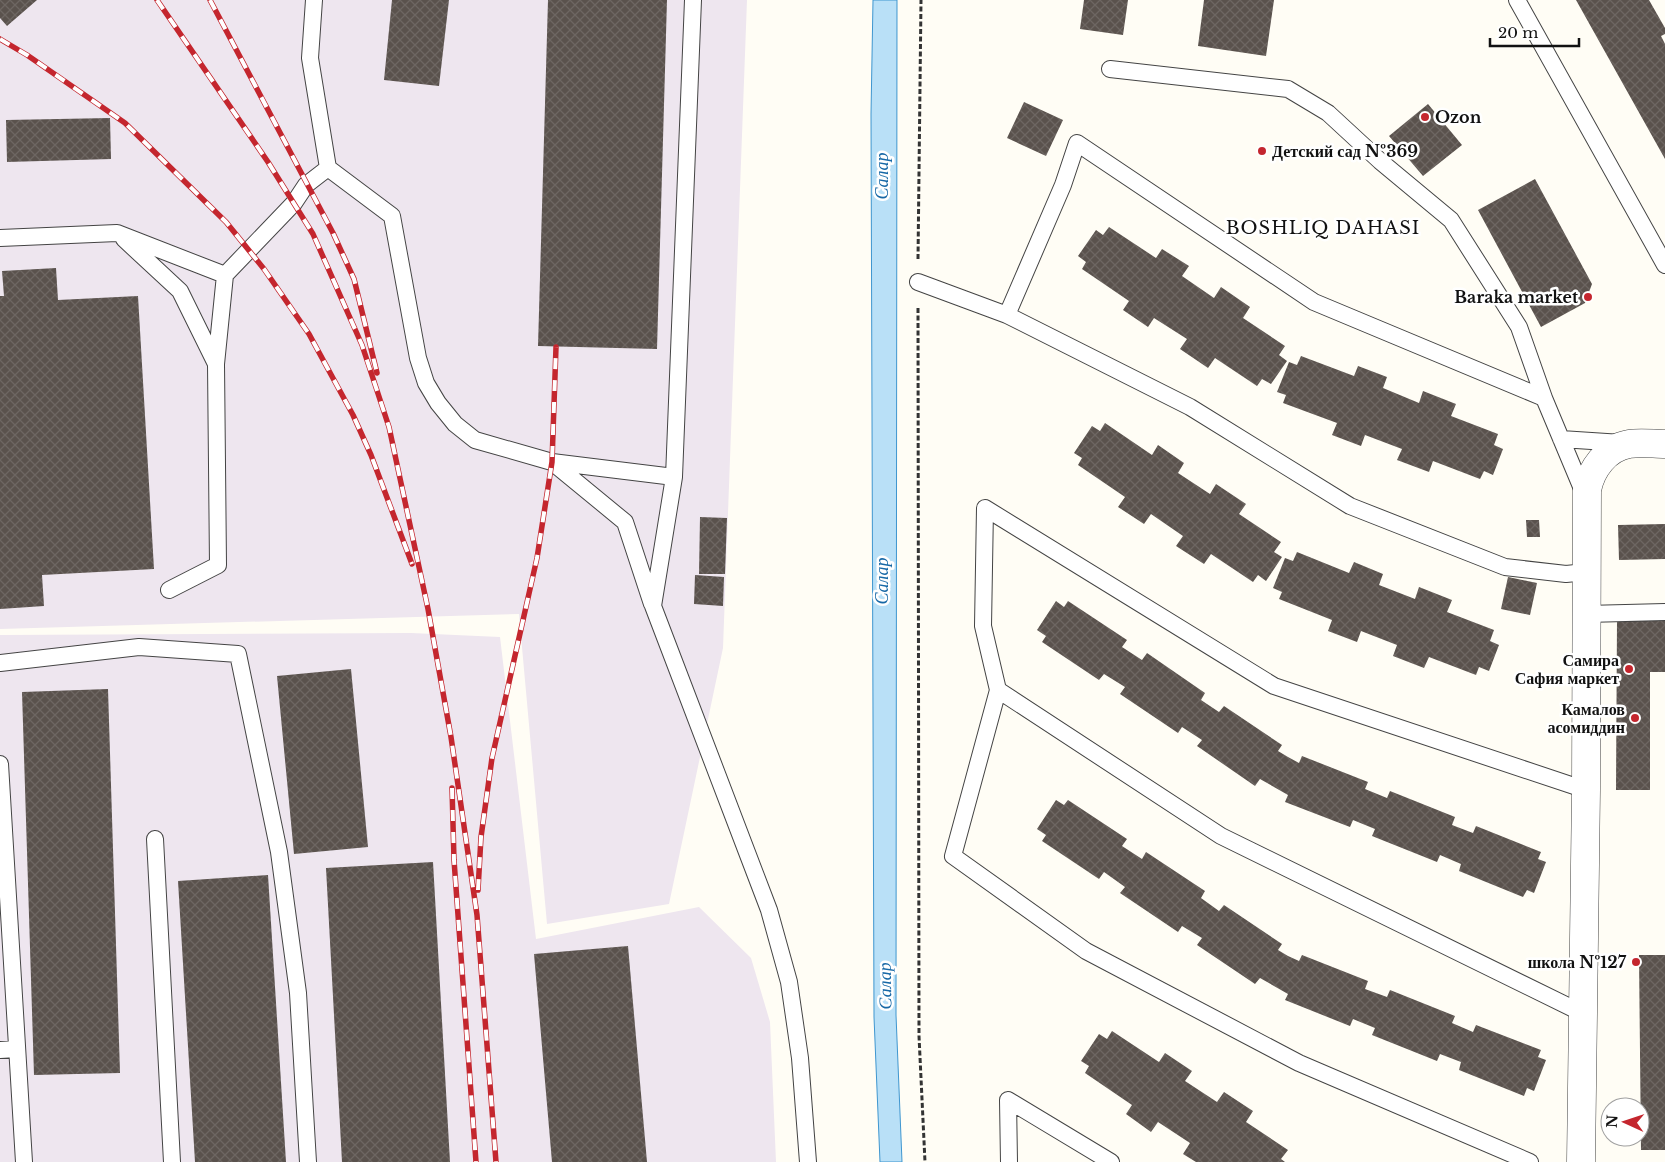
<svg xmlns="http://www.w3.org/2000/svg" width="1665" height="1162" viewBox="0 0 1665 1162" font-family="'Libre Baskerville',serif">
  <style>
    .industrial { fill: #eee6ef }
    .water { fill: #b9e0f7; stroke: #3f96cf }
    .building { fill: url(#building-cross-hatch) }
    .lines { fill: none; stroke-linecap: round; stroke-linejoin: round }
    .lane-casing { stroke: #444; stroke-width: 18 }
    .street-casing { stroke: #444; stroke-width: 29 }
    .path { stroke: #333; stroke-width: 3; stroke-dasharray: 5 2.5; stroke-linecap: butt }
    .lane { stroke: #fff; stroke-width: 16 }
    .street { stroke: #fff; stroke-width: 28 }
    .rail-casing { stroke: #c4262e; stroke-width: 5.5 }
    .rail { stroke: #fff; stroke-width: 4; stroke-dasharray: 11; stroke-linecap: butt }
    .poi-dot { fill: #c4262e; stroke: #fff; stroke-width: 2 }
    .labels { text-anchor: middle; stroke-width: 5; stroke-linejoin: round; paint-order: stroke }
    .poi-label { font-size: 16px; font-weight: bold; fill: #111; stroke: #fff; text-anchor: end }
    .water-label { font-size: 18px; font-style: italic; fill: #1768a6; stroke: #fff }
    .neighbourhood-label { font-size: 18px; letter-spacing: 1px; fill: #111; stroke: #fff }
  </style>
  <defs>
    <pattern id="building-cross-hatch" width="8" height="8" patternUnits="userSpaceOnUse" patternTransform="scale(1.25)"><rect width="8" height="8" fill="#5a524d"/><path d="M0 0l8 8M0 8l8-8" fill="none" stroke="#6d6662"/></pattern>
  </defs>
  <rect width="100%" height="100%" fill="#fffdf5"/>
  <path class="industrial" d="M0 0H747L723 648 669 904 547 924 519 614 0 629Z
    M411 633 500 637 536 939 699 907 751 958 770 1022 776 1162H0V635Z"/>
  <path class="water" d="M873 0H897L896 1015 902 1162H880L874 1017 871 114Z"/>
  <path class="building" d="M0 0H37L7 26 0 18Z
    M392 0H449L439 86 384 80Z
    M548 0H667L657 349 538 346Z
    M1084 0H1128L1123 35 1080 29Z
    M1204 0H1274L1266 56 1198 46Z
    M1576 0H1649L1665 28V34L1661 36 1665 44V159Z
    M1024 102 1063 120 1046 156 1007 138Z
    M1428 104 1462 145 1423 176 1389 136Z
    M110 118 111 159 7 162 6 120Z
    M1535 179 1592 284 1585 303 1541 327 1478 210Z
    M1109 227 1156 258 1162 249 1189 266 1182 276 1214 298 1221 287 1250 307 1243 318 1285 346 1279 355 1287 361 1271 384 1262 379 1257 386 1215 358 1208 368 1180 349 1187 339 1154 318 1148 327 1123 310 1129 301 1082 269 1086 262 1078 256 1096 230 1103 235Z
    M56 268 58 300 138 296 154 569 42 575 44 606 0 609V296H4L2 271Z
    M1301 356 1354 376 1358 366 1387 377 1383 388 1419 403 1423 391 1456 404 1451 416 1498 434 1494 445 1503 449 1493 475 1484 471 1480 479 1433 461 1429 472 1397 460 1402 449 1365 435 1361 446 1332 435 1337 423 1283 403 1286 395 1277 392 1289 362 1297 365Z
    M1105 423 1152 455 1158 445 1184 463 1178 473 1210 494 1216 484 1246 504 1239 514 1281 542 1274 552 1282 557 1266 581 1258 575 1253 582 1211 554 1204 564 1176 546 1183 536 1151 514 1144 524 1118 507 1125 497 1078 465 1082 458 1074 453 1092 426 1100 431Z
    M700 517 727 518 725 574H699Z
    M1526 520H1539L1540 537H1527Z
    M1665 524V559L1619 560 1618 525Z
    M1297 552 1349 573 1354 562 1383 574 1379 585 1415 599 1419 587 1452 600 1447 612 1494 630 1490 641 1499 645 1489 671 1479 667 1476 675 1429 657 1424 668 1393 656 1397 645 1361 631 1357 642 1328 631 1332 620 1279 599 1282 592 1273 588 1285 558 1293 561Z
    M695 575 724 577 723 606 694 604Z
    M1508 577 1537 583 1530 615 1501 609Z
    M1056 601 1064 607 1068 601 1127 640 1122 647 1142 660 1147 653 1205 693 1201 700 1219 712 1224 706 1282 745 1278 751 1288 757 1299 763 1302 756 1368 782 1365 789 1387 798 1390 791 1455 817 1452 825 1473 833 1476 826 1541 852 1538 859 1546 862 1534 893 1527 890 1523 897 1459 871 1461 864 1440 855 1437 862 1372 836 1375 829 1353 820 1350 827 1285 802 1288 795 1260 779 1255 786 1197 746 1202 740 1182 727 1178 733 1120 694 1125 687 1104 674 1099 680 1042 642 1046 636 1037 630Z
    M1617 621H1665V672H1650V790H1616Z
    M351 669 368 847 294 854 277 676Z
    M108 689 120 1073 34 1075 22 692Z
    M1056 800 1064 805 1068 800 1127 839 1122 846 1142 859 1146 852 1205 891 1201 898 1219 911 1224 905 1282 944 1278 950 1288 956 1299 961 1302 955 1368 981 1365 989 1387 997 1390 990 1455 1016 1452 1023 1473 1032 1476 1025 1541 1050 1538 1057 1546 1060 1534 1091 1527 1088 1524 1096 1459 1070 1461 1062 1440 1054 1437 1061 1372 1035 1375 1028 1353 1019 1350 1026 1285 1000 1288 994 1260 978 1255 984 1197 945 1202 938 1182 926 1178 932 1120 893 1125 887 1104 872 1099 879 1042 841 1046 835 1037 829Z
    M433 862 450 1162H342L326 868Z
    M268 875 286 1162H195L178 881Z
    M628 946 647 1162H552L534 954Z
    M1639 955H1665V1150H1641Z
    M1112 1031 1159 1062 1165 1053 1192 1071 1185 1081 1217 1102 1224 1092 1253 1111 1246 1122 1288 1150 1281 1159 1285 1162H1196L1183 1154 1190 1143 1158 1122 1151 1132 1126 1114 1132 1105 1085 1073 1089 1066 1081 1061 1099 1034 1107 1039Z"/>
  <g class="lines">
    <g class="lane-casing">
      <path id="lane" d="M314 0 310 58 328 168
        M693 0 674 477 653 606 769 910 789 982 800 1058 808 1162
        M1517 0 1665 265
        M1110 69 1288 89 1328 113 1380 161 1451 220 1519 327 1544 398
        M0 238 117 233 225 275
        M124 239 180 291 216 364
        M918 282 1007 315 1190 407 1350 506 1505 567 1566 574 1586 572
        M1007 315 1063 185 1077 143 1314 302 1544 398 1585 496
        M1561 439 1622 443
        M552 462 625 522 652 604
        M169 590 218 565 216 364 225 275 294 203 306 185 328 168 392 216 418 358 426 383 438 403 455 424 475 440 552 462 674 477
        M1586 614 1665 612
        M0 663 139 647 238 654 279 852 298 993 308 1162
        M998 690 1221 836 1582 1013
        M0 764 24 1162
        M155 839 172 1162
        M0 1050 17 1049
        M1009 1162 1008 1100 1111 1162
        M1530 1162 1299 1063 1086 951 953 856 998 690 983 626 985 508 1274 686 1586 790"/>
    </g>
    <g class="street-casing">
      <path id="street" d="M1581 1162 1586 790 1587 490C1591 469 1606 448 1629 444 1640 442 1654 444 1665 444"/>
    </g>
    <path class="path" d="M918 259 921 0
      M918 308 919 1036 925 1162"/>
    <use href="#lane" class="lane"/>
    <use href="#street" class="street"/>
    <g class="rail-casing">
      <path id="rail" d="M157 0 268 162 313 234 362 345 389 427 428 609 451 737 477 915 496 1162
        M210 0 333 233 354 279 377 373
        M0 39 27 55 125 123 226 222 264 269 309 334 353 415 371 455 412 564
        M452 788 454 860 476 1162
        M478 890 481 837 492 758 537 558 552 462 556 347"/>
    </g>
    <use href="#rail" class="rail"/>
  </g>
  <g class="poi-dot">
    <circle cx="1425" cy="117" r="5"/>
    <circle cx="1262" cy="151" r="5"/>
    <circle cx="1588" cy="297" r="5"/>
    <circle cx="1629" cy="669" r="5"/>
    <circle cx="1635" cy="718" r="5"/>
    <circle cx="1636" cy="962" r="5"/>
  </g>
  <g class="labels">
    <g class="poi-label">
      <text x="1435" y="123" text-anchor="start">Ozon</text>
      <text x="1272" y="157" text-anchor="start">Детский сад №369</text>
      <text x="1578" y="303">Baraka market</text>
      <text x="1619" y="666">Самира<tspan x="1619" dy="18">Сафия маркет</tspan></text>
      <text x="1625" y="715">Камалов<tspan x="1625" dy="18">асомиддин</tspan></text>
      <text x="1626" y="968">школа №127</text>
    </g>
    <g class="water-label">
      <text transform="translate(882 176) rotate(-90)" y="6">Салар</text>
      <text transform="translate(882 581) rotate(-90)" y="6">Салар</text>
      <text transform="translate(885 986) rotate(-91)" y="6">Салар</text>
    </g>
    <g class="neighbourhood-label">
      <text x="1323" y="234">BOSHLIQ DAHASI</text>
    </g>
  </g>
  <g transform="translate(1625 1122) rotate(273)"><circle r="24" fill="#ffffff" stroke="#a0a0a0"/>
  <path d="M0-4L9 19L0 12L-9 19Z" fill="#c4262e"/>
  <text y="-8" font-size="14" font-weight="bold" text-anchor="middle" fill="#111111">N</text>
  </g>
  <path d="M1490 38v8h89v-8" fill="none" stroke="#111111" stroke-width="2.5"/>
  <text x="1498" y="38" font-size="15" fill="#111111" stroke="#ffffff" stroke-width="4" paint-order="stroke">20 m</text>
</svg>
